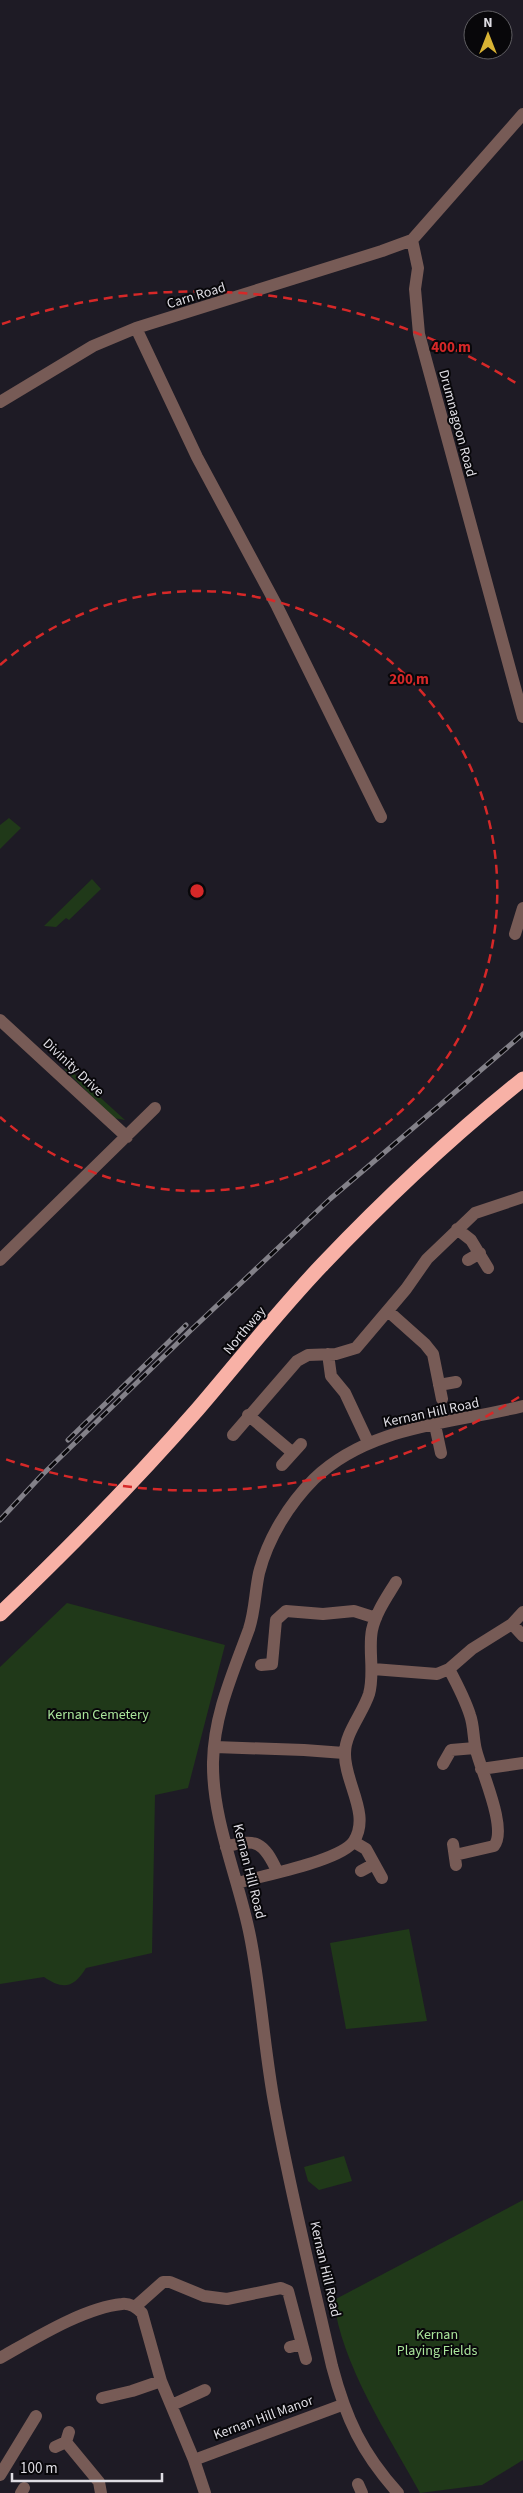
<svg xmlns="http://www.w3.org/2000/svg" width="523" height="2493" viewBox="0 0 523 2493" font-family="'Source Sans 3',sans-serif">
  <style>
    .green { fill: #203919 }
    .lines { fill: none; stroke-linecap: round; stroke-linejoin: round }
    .minor { stroke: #775b56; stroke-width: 12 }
    .highway { stroke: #f8b1a6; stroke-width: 15 }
    .rail-casing { stroke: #838189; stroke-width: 5 }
    .rail { stroke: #08070a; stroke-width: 3; stroke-dasharray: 9; stroke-linecap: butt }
    .ring { fill: none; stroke: #d62828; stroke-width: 2.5; stroke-dasharray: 9 6 }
    .labels { text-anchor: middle; stroke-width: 4; stroke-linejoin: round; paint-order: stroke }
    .street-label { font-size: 14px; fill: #dfdde4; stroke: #08070a }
    .park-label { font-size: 14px; fill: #aae59b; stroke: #08070a }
    .centre { fill: #d62828; stroke: #08070a; stroke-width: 2.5 }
    .ring-label { font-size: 15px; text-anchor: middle; font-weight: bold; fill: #d62828; stroke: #08070a; stroke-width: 4; stroke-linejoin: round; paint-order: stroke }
  </style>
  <rect width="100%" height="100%" fill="#1e1b25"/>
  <path class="green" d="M9 818 21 828 0 849V825Z
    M92 879 101 889 69 920 66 918 56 927 44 926Z
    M64 1069H69L125 1120 114 1118Z
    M67 1603 225 1645 188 1788 155 1795 152 1953 86 1968C74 1988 63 1990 44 1977L0 1984V1667Z
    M409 1929 427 2021 346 2029 330 1943Z
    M344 2156 352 2181 319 2190 308 2181 304 2167Z
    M523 2200V2460L482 2485 420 2493C390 2438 340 2363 334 2300Z"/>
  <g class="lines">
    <path class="minor" d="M412 240 418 268 415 289 419 334 523 717
      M136 328 197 457 277 606 381 817
      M0 402 93 346 136 328 382 251 412 240 523 114
      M515 934 523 908
      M0 1020 127 1137
      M457 1229 471 1240 488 1268
      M0 1260 155 1108
      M468 1260 480 1253
      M388 1311 425 1344 433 1354 442 1399
      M328 1354 331 1376 345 1393 368 1442
      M439 1385 456 1382
      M248 1415 293 1453
      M435 1425 441 1453
      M233 1435 297 1361 308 1355 336 1354 356 1348 406 1289 427 1259 475 1213 523 1197
      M282 1465 301 1444
      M512 1624 523 1636
      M261 1665 272 1664 276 1620 286 1611 323 1614 354 1611 376 1618
      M373 1669 437 1674 449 1669C457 1684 465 1699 470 1715 474 1726 473 1738 476 1750 481 1771 508 1829 494 1846L455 1855
      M449 1669 472 1649 512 1624 523 1612
      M215 1747 304 1750 344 1753
      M443 1764 451 1750 475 1748
      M481 1769 523 1763
      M354 1842 366 1849 382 1878
      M453 1844 456 1865
      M226 1847C256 1837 264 1843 277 1871
      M361 1871 374 1864
      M238 1883C263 1875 341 1861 354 1841 371 1814 344 1782 345 1753 345 1733 363 1713 369 1694 375 1673 368 1650 372 1630 376 1612 387 1597 396 1582
      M136 2306 163 2282H170L204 2296 227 2299 281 2288 288 2291 306 2359
      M290 2347 302 2344
      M0 2358C34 2339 83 2308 122 2304 130 2303 136 2307 142 2313L161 2381 194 2460 205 2493
      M102 2398 132 2391 161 2381
      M172 2405 205 2390
      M66 2442 99 2482 101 2493
      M55 2447 66 2442 69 2432
      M194 2460 342 2405
      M0 2475 36 2416
      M358 2484 362 2493
      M21 2493 24 2488
      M398 2493C362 2453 346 2419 332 2366 312 2278 290 2191 274 2102 264 2047 261 1991 250 1936 239 1879 212 1821 213 1762 214 1714 233 1673 249 1629 255 1611 255 1591 259 1573 268 1538 289 1504 314 1479 370 1425 451 1424 523 1406"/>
    <path class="highway" d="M0 1614C68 1549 135 1481 197 1410 239 1361 279 1310 323 1264 386 1198 452 1136 523 1079"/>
    <g class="rail-casing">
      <path id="rail" d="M68 1440 186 1325
        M0 1520 42 1475 190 1331 330 1199 523 1034"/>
    </g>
    <use href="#rail" class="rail"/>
  </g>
  <g class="ring">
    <path d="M0 665A300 300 0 1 1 0 1117"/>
    <path d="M519 1397A600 600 0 0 1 2 1458M2 324A600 600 0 0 1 519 385"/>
  </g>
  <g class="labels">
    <g class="street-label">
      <text transform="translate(196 295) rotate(-17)" y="5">Carn Road</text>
      <text transform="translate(458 423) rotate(75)" y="5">Drumnagoon Road</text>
      <text transform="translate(74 1067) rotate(43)" y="5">Divinity Drive</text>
      <text transform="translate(244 1330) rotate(-50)" y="5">Northway</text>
      <text transform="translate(431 1412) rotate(-12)" y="5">Kernan Hill Road</text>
      <text transform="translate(250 1871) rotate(76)" y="5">Kernan Hill Road</text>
      <text transform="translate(326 2269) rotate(77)" y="5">Kernan Hill Road</text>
      <text transform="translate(263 2417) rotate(-20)" y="5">Kernan Hill Manor</text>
    </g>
    <g class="park-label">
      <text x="98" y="1719">Kernan Cemetery</text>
      <text x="437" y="2339">Kernan<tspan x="437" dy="16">Playing Fields</tspan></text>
    </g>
  </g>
  <circle cx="197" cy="891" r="8" class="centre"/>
  <g class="ring-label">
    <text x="451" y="352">400 m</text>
    <text x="409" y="684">200 m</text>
  </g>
  <g transform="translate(488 35)"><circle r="24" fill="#08070a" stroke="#5e5d61"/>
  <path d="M0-4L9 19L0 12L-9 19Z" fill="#d9b334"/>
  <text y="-8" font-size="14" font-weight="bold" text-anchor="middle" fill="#dfdde4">N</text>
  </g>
  <path d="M12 2473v8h150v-8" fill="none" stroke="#dfdde4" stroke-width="2.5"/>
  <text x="20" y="2473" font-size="15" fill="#dfdde4" stroke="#08070a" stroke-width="4" paint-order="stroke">100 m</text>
</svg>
